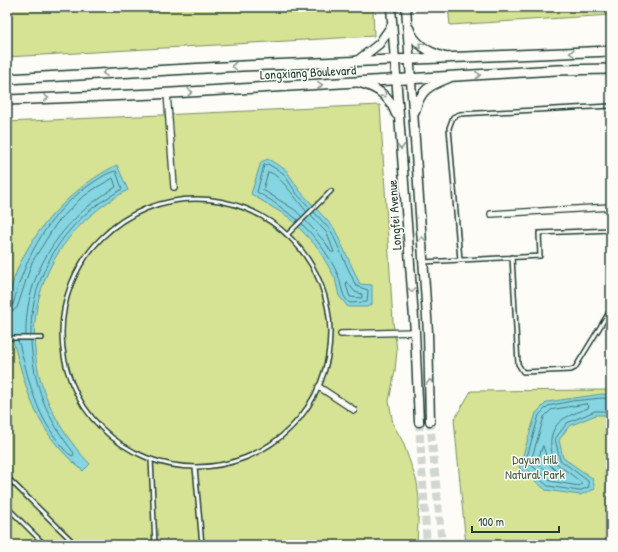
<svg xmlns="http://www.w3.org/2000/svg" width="618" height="552" viewBox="0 0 618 552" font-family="'Patrick Hand',sans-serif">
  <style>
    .green { fill: #d6e294; stroke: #7a9064 }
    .water { fill: #85d5e2; stroke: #5c989c }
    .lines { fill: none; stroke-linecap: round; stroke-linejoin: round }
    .shore { stroke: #487a7a; stroke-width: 1 }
    .secondary-tunnel { stroke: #d1d6d0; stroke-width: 8; stroke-dasharray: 8 4; stroke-linecap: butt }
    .lane-casing { stroke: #1f3d34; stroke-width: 6 }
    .street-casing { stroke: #1f3d34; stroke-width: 8 }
    .secondary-casing { stroke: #1f3d34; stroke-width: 11 }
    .primary-casing { stroke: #1f3d34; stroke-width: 12 }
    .lane { stroke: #fdfcf7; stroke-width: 3 }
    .street { stroke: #fdfcf7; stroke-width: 5.5 }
    .secondary { stroke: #fdfcf7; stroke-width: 8 }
    .primary { stroke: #fdfcf7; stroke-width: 9 }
    .oneway { stroke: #8e9c96 }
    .labels { text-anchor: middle; stroke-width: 3; stroke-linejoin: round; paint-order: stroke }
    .street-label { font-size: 13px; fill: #1f3d34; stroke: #fdfcf7 }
    .park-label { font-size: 13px; fill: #445e47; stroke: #fdfcf7 }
  </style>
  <rect width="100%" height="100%" fill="#fdfcf7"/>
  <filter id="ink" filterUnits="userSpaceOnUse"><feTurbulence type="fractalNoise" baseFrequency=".025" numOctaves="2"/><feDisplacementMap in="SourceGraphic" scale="8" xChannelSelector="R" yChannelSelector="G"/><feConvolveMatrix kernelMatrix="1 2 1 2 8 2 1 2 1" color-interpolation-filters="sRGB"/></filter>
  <g filter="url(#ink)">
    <path class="green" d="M7 7H373L374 36 7 57Z
      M448 7H611V15L450 25Z
      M380 105 393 322 397 350 395 371 389 401 393 424 403 442 417 482 419 500 417 545H7V122Z
      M611 390V545H466L454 420 471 391Z"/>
    <path class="water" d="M268 159 286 170 300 191 334 228 360 284 372 285V304L367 307H348L339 296 335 278 318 248 290 218 251 194 261 162Z
      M117 165 128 190C17 249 5 376 90 464L83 471C28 425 27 384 7 321 6 256 62 192 117 165Z
      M602 394 611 395V415H596L569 426 559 440 563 458 592 478 595 489 580 495 546 490 519 468 536 413 547 402Z"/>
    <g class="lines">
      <path class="shore" d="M302 217 295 210 263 190 268 172C278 172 298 202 307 212
        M298 220 272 201 257 192 264 165 268 164 283 173 297 194 310 208
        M305 220 325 242 331 252H334L327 233 310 215
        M302 224C317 239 329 255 338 275 342 285 341 297 350 303L367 302 368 290 356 286 331 231 314 212
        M347 282 355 292 362 294V298L350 297 346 285Z
        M7 307 13 305C25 256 50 210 94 182 100 178 108 172 116 171L122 189C113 195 103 200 94 207 55 237 29 287 31 336
        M7 312 12 311 17 308 32 262 56 224 80 199 94 189 113 178 116 187C63 218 24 272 26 336
        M18 340C29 378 33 409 58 441 62 447 67 454 73 456L74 453C47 419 33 385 31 340
        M611 399 602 398 572 401 548 406 539 415 524 467 548 486 579 491 589 487 588 481 560 460 555 439 567 423 595 411H611
        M587 404 589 406 588 408C581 411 572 414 565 418 548 428 548 448 556 463L581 482 582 484 579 486 550 481 530 464 544 417 551 410Z
        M543 446 549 464 558 473 557 476 552 475 537 463Z"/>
      <path class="secondary-tunnel" d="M430 421 442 545
        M419 422 427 545"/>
      <g class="lane-casing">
        <path id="lane" d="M62 333a134 134 0 1 1 268 0a134 134 0 1 1-268 0Z
          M287 235 331 191
          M512 257 518 364 523 372 571 370 575 368 611 309
          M460 260 449 128 453 117 460 114 611 106
          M423 262 540 256 539 233 611 230
          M7 338H42
          M151 459 155 545
          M195 467 202 545
          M7 477 74 543 73 545
          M7 507 45 545"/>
      </g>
      <g class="street-casing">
        <path id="street" d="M167 93 174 187
          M491 214 611 207
          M341 334 415 332
          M319 387 354 410"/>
      </g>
      <g class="secondary-casing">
        <path id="secondary" d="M391 7 415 332 419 422
          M406 7 428 332 430 421
          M409 28C414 44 430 53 445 57
          M357 61 379 44 392 25
          M360 83C378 88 389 96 396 114
          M415 111C421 89 429 86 449 78"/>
      </g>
      <g class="primary-casing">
        <path id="primary" d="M7 79 242 66 611 51
          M7 100 155 94 556 70 611 69"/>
      </g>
      <use href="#lane" class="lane"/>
      <use href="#street" class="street"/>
      <use href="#secondary" class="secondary"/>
      <use href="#primary" class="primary"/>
    </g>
    <defs><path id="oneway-chevron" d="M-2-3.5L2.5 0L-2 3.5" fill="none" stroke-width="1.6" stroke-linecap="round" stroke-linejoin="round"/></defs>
    <g class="oneway">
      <use href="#oneway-chevron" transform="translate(421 45) rotate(-138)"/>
      <use href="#oneway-chevron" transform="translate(572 53) rotate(177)"/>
      <use href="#oneway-chevron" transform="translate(234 66) rotate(177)"/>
      <use href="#oneway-chevron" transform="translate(105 73) rotate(177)"/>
      <use href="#oneway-chevron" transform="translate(478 75) rotate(-3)"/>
      <use href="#oneway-chevron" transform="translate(320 85) rotate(-4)"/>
      <use href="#oneway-chevron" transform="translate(190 92) rotate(-3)"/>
      <use href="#oneway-chevron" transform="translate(384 95) rotate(45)"/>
      <use href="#oneway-chevron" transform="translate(46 98) rotate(-2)"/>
      <use href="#oneway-chevron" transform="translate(401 147) rotate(86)"/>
      <use href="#oneway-chevron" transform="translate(422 239) rotate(-94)"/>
      <use href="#oneway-chevron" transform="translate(412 290) rotate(86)"/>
      <use href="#oneway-chevron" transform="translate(430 382) rotate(-91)"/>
    </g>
  </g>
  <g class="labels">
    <g class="street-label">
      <text transform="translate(308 72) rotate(-3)" y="5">Longxiang Boulevard</text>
      <text transform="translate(394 215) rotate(-94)" y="5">Longfei Avenue</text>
    </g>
    <g class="park-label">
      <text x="535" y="464">Dayun Hill<tspan x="535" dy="15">Natural Park</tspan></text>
    </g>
  </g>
  <rect width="618" height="552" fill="none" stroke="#fdfcf7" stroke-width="24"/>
  <rect x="12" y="12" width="594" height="528" fill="none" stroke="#1f3d34" stroke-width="1.5" filter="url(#ink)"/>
  <path d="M472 526v6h87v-6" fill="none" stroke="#1f3d34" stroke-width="2"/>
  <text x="478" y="526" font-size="12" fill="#1f3d34" stroke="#fdfcf7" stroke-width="3" paint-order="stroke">100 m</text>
</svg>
